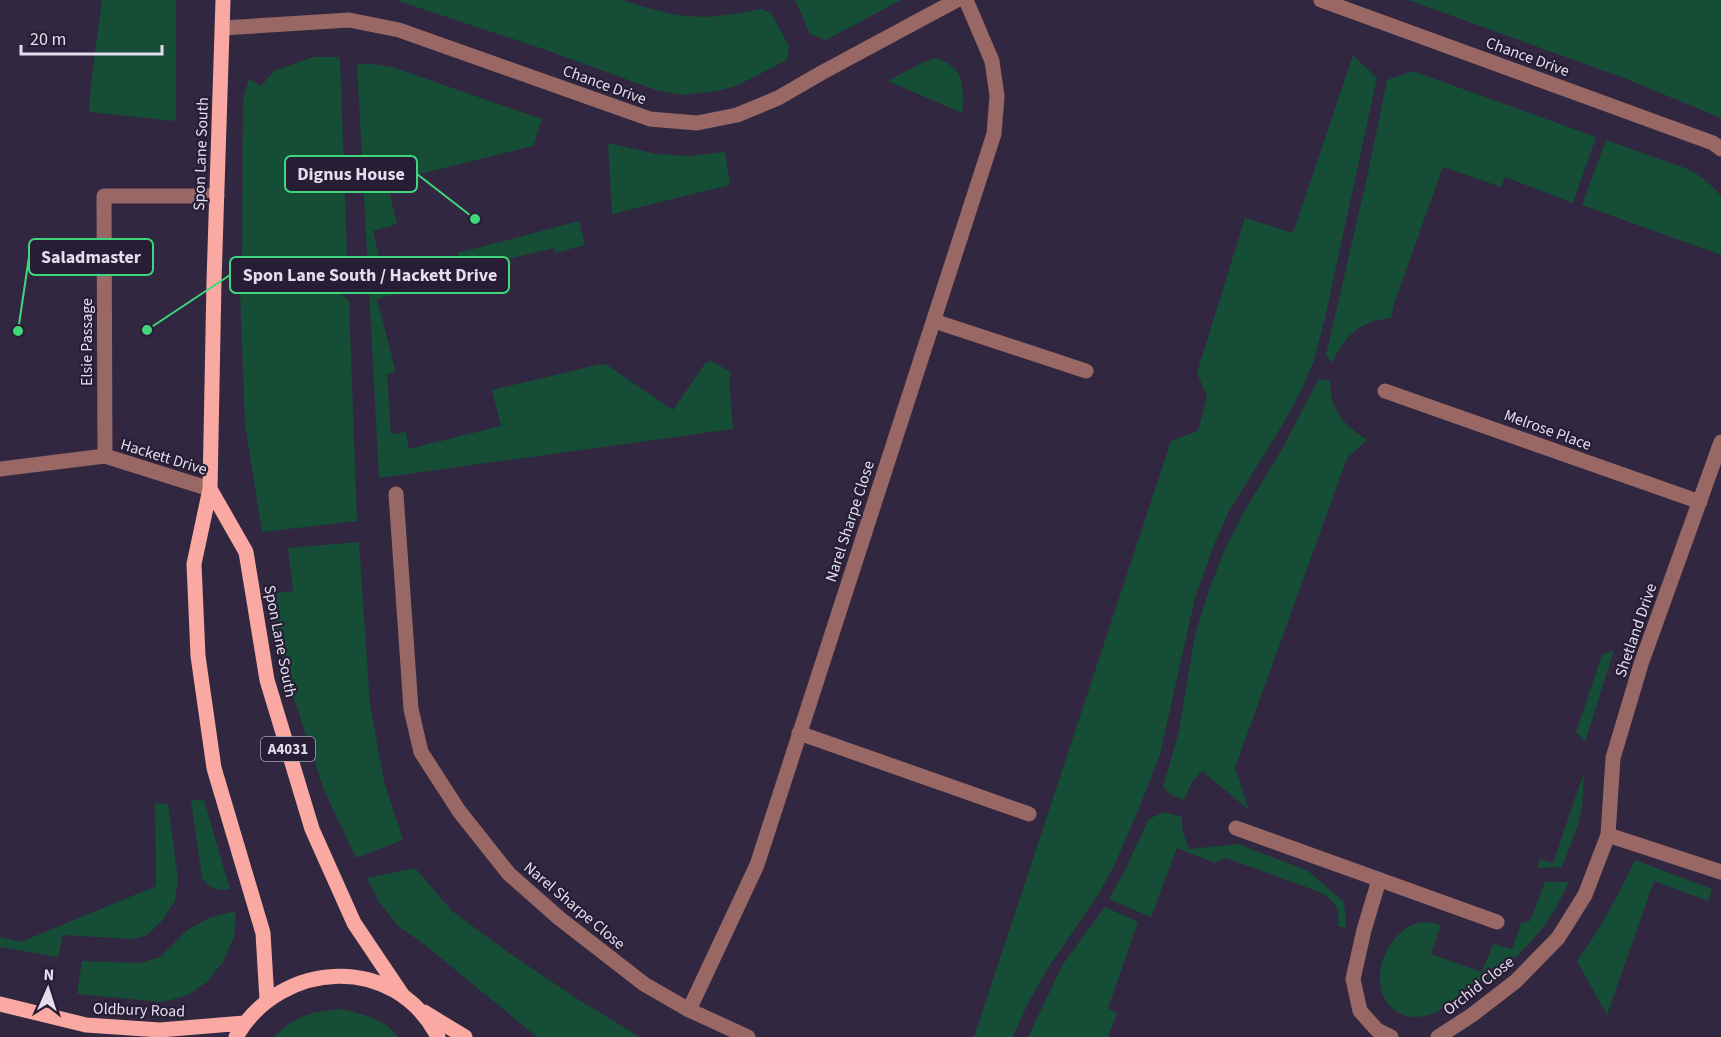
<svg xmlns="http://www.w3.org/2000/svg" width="1721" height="1037" viewBox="0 0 1721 1037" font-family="'Source Sans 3',sans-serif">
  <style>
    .grass { fill: #154d37 }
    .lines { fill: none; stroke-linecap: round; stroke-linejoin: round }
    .minor { stroke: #996864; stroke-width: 15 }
    .major { stroke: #f9a9a1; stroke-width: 15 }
    .labels { text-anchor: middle; stroke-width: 4.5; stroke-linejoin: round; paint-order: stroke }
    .shield { fill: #271d35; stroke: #aba4b6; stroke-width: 1.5 }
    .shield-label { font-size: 15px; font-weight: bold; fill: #e3deee }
    .street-label { font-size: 16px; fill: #e3deee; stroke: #271d35 }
    .leader { fill: none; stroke: #40d77c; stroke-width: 2 }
    .callout-dot { fill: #40d77c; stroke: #271d35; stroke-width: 2 }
    .callout { fill: #271d35; stroke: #40d77c; stroke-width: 2 }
    .callout-label { font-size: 18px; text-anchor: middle; font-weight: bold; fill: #e3deee }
  </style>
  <rect width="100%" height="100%" fill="#312740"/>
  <path class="grass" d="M102 0H176V121L89 112 91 83Z
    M396 0H622L644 7 676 15 704 17 736 14 760 9 771 13 789 46 787 60 736 86 717 91 682 95 656 90 546 50Z
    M795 0H901L826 40 810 34Z
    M1408 0H1721V118L1624 78Z
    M1353 55 1377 78 1325 318 1313 363 1302 389 1283 424 1229 511 1214 545 1195 598 1160 754 1142 801 1114 866 1098 895 1048 968 1027 1005 1013 1037H974L1171 441 1198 431 1207 397 1197 373 1245 218 1293 233Z
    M313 57H340L347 256 334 263 242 259 243 100 249 79 261 86 274 71Z
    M935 58C964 66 965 86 962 113L888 81 923 62Z
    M357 64H372L392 67 542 119 533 146 387 182 397 224 373 231 387 289 440 276 436 258 444 256 450 280 377 299 396 372 387 374 391 434 406 432 409 449 501 426 492 390 601 364 607 365 673 410 706 362 712 361 732 373 729 378 733 429 379 478Z
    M1413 71 1596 137 1573 203 1505 177 1501 187 1443 167 1394 304 1391 318C1359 321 1346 335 1332 363L1326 355 1368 173 1387 80Z
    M1606 140 1685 168C1699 174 1711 184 1721 196V255L1582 205Z
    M608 143 656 154 689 156 725 152 730 185 612 214Z
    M579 221 585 245 555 253 554 248 475 267 477 273 464 276 458 253Z
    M336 289 349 301 357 521 262 532 245 424 240 290Z
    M1318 380H1330C1330 410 1343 424 1367 440L1347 458 1235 768 1249 810 1202 771 1192 782 1184 800 1171 795 1163 787 1179 731 1195 635 1207 596 1223 553 1245 510 1282 449Z
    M359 542 370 705 384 781 403 840 356 858 324 790 286 674 268 594 293 591 288 548Z
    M1614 650 1585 742 1576 732 1602 655Z
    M1584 772 1582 807 1577 828 1562 867 1537 868 1540 859 1553 863Z
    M191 800H204L230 889C216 891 211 889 202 878Z
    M155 803 168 804 178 879 175 901 161 922 147 935 133 939 63 935 58 957 0 947V937L21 942 156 886Z
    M1164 812 1182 817V829L1189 849 1238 844 1308 871 1343 901 1346 916V928L1338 926C1340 907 1336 904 1322 893L1226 858 1215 863 1177 848 1151 917 1109 899 1124 872 1149 819Z
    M1635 860 1712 889 1708 901 1654 881 1607 1015 1577 961C1600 929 1618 896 1635 860Z
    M415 868 452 911 509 953 582 1002 640 1037H537L424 944 399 927 379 902 367 878Z
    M1545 882H1569C1563 893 1559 904 1552 914 1545 926 1533 940 1523 950 1507 966 1485 980 1465 993 1456 999 1448 1006 1438 1011 1427 1017 1410 1020 1399 1013 1364 993 1382 937 1414 924 1423 921 1432 922 1441 925L1431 954 1482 972 1493 944 1512 949 1521 923 1530 921Z
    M1105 907 1138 922 1108 1008 1117 1013 1108 1037H1028L1063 964Z
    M236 911 234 937 223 962 207 982 186 996 162 1002 77 994 82 961 140 963 160 957 187 930 211 917Z
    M342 1009C363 1014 385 1019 398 1037H274C297 1014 311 1012 342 1009Z"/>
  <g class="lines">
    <path class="minor" d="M1321 0 1713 143 1721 149
      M223 28 349 20 399 30 650 119 697 123 737 115 778 98 823 72 957 0
      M934 321 1086 371
      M1385 391 1700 502
      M105 456 104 196H217
      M0 469 105 456 210 489
      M396 494 411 709 421 752 459 811 509 874 559 918 644 984 689 1010 748 1037
      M799 733 1029 814
      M1236 828 1497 922
      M1608 835 1721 872
      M1379 880 1364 930 1353 979 1360 1011 1377 1030 1391 1037
      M689 1010 757 865 994 134 997 96 992 61 966 0
      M1438 1037 1472 1015 1516 981 1558 938 1585 895 1608 835 1613 758 1641 664 1721 442"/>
    <path class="major" d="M223 0 214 281 210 489 194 564 198 656 214 768 263 933 267 1000
      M210 489 246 552 267 680 312 829 354 923 403 996
      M0 1004 86 1025 160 1030 244 1023
      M424 1012 465 1037
      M236 1037C281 959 395 953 438 1037"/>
  </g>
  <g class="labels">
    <rect class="shield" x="261" y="737" width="54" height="24" rx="4.5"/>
    <g class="shield-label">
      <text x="288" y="754">A4031</text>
    </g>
    <g class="street-label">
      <text transform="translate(1528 56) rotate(20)" y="6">Chance Drive</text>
      <text transform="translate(605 84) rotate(20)" y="6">Chance Drive</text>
      <text transform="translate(200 154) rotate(-88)" y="6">Spon Lane South</text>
      <text transform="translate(86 342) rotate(-90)" y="6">Elsie Passage</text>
      <text transform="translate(1548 429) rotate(20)" y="6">Melrose Place</text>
      <text transform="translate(164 456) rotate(17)" y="6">Hackett Drive</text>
      <text transform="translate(849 521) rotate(-72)" y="6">Narel Sharpe Close</text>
      <text transform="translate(1635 630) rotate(-71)" y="6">Shetland Drive</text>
      <text transform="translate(281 641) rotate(79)" y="6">Spon Lane South</text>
      <text transform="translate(575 905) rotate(40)" y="6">Narel Sharpe Close</text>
      <text transform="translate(1478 985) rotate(-38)" y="6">Orchid Close</text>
      <text transform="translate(139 1009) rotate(2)" y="6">Oldbury Road</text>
    </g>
  </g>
  <path class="leader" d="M475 219L417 174M18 331L29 257M147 330L230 275"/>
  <g class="callout-dot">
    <circle cx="475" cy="219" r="6"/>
    <circle cx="18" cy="331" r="6"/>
    <circle cx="147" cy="330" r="6"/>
  </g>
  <g class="callout">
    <rect x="285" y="156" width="132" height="36" rx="6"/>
    <rect x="29" y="239" width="124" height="36" rx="6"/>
    <rect x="230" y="257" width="279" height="36" rx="6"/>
  </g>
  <g class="callout-label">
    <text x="351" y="180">Dignus House</text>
    <text x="91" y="263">Saladmaster</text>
    <text x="370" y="281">Spon Lane South / Hackett Drive</text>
  </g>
  <g transform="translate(48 989) rotate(3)" stroke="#271d35" stroke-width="4.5" paint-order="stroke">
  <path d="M0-4.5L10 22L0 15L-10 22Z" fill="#e3deee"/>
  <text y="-9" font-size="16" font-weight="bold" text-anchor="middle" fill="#e3deee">N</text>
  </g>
  <path d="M21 45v9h141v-9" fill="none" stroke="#e3deee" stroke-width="3"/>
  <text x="30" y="45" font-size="18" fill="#e3deee" stroke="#271d35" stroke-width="4.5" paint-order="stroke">20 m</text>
</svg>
